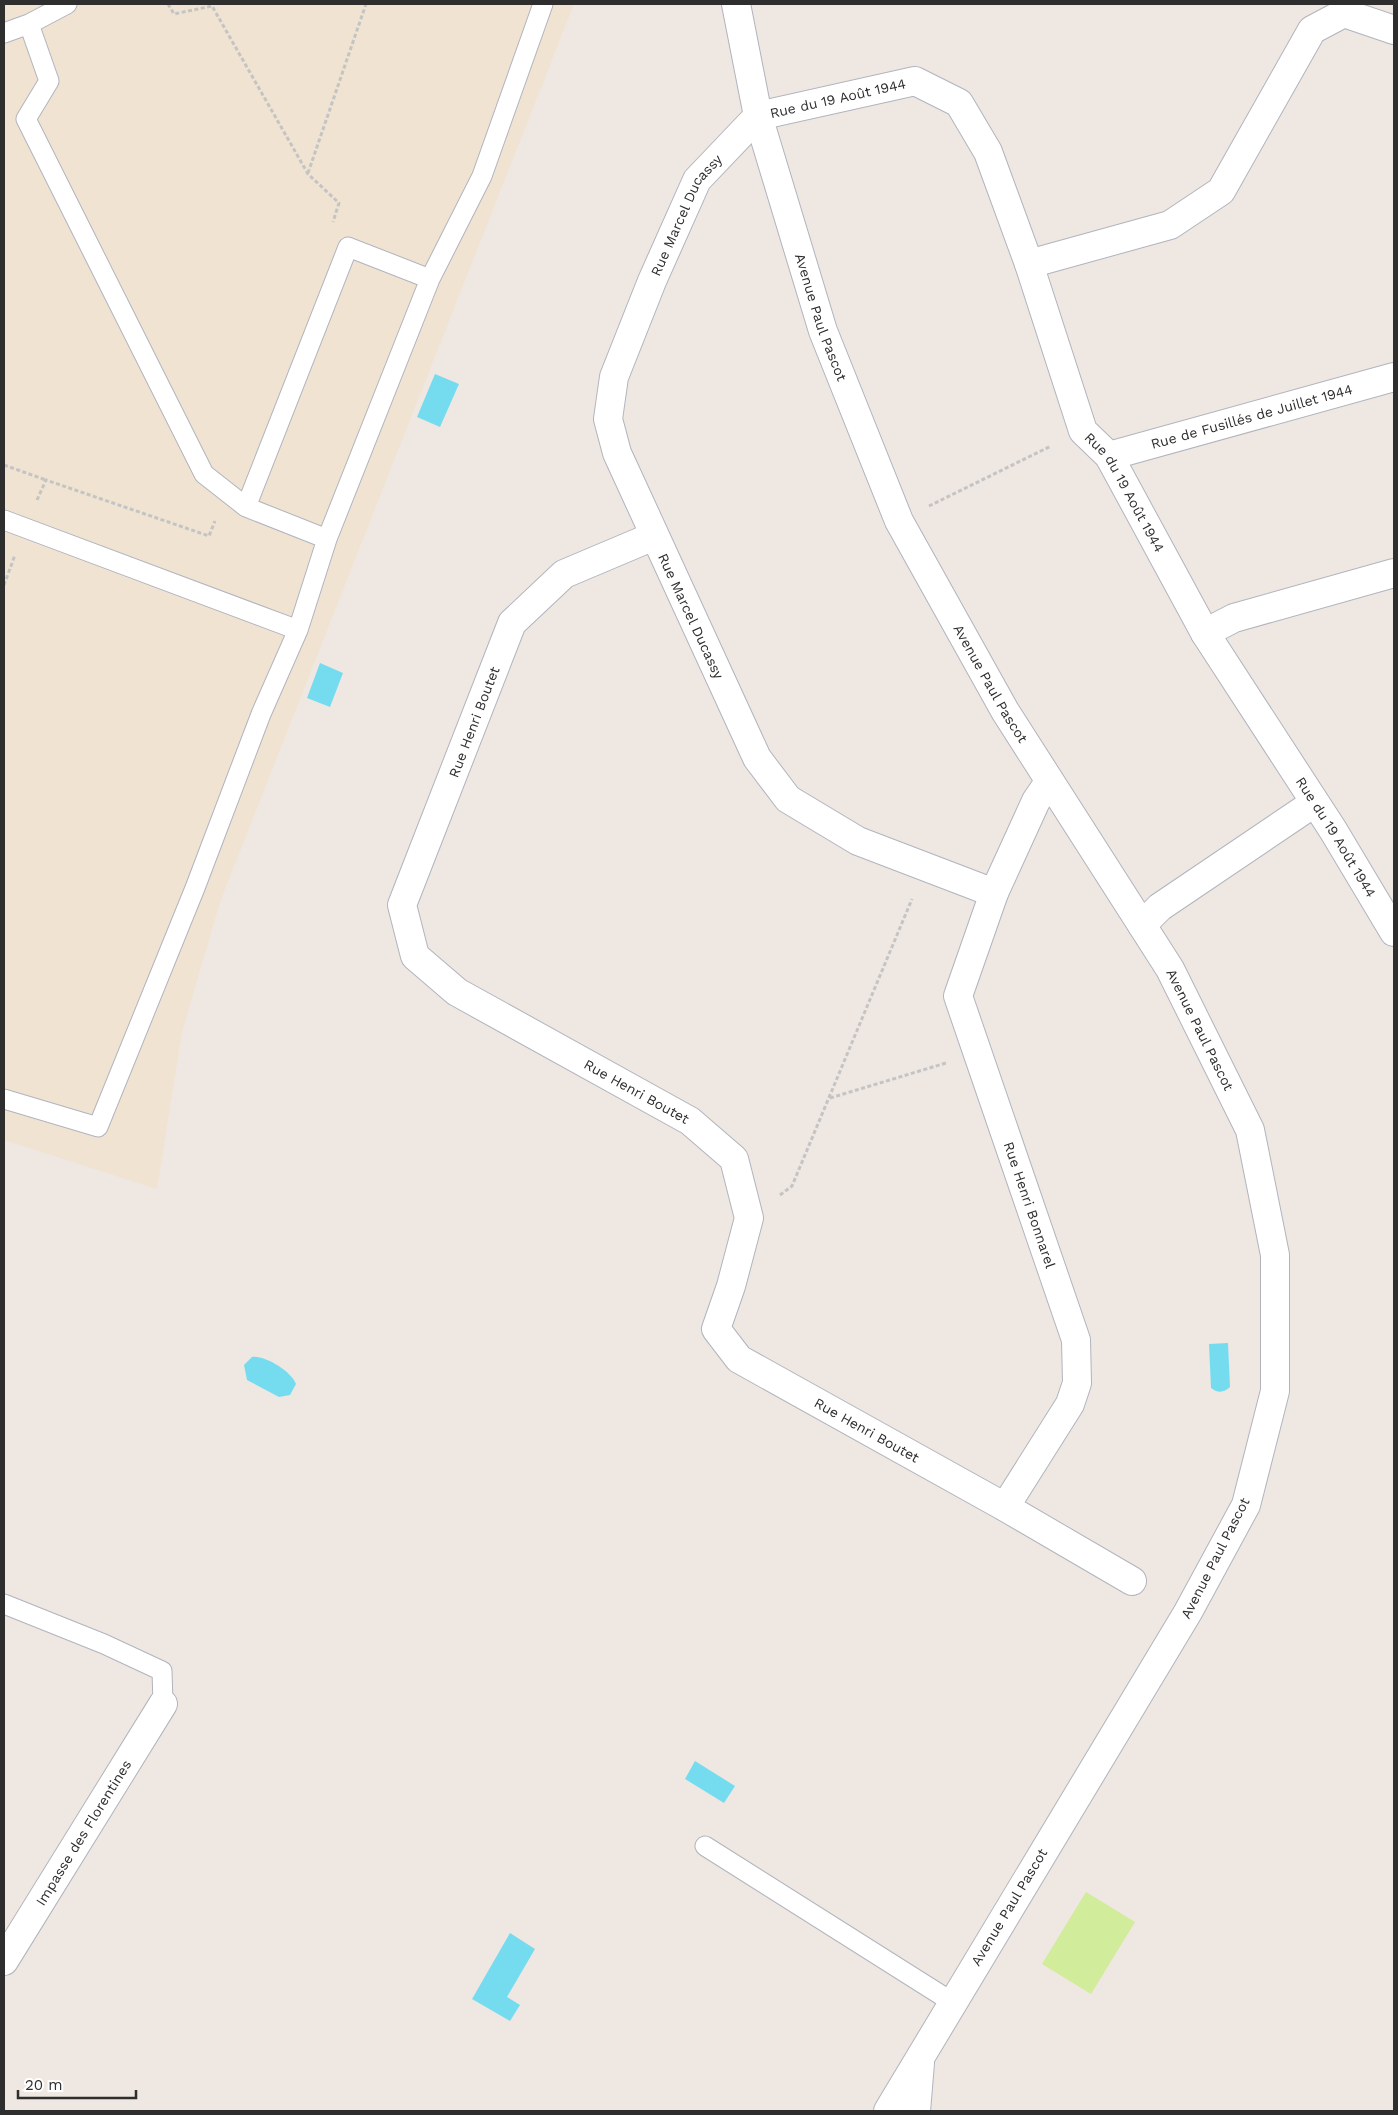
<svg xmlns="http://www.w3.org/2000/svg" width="1398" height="2115" viewBox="0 0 1398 2115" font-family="'Work Sans',sans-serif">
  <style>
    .education { fill: #f0e3d1 }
    .pitch { fill: #d1ec9a }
    .water { fill: #75dcf0 }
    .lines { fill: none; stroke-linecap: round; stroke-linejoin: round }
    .service-casing { stroke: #b1b4be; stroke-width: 21 }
    .minor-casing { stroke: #b1b4be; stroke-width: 30 }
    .path { stroke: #c4c4c4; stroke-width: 3; stroke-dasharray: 4 2.5; stroke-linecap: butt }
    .service { stroke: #fff; stroke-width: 19 }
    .minor { stroke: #fff; stroke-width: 28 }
    .labels { text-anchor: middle; stroke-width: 4; stroke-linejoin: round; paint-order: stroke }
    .street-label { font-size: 14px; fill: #2e2e2e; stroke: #fff }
  </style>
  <rect width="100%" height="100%" fill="#efe7e1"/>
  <path class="education" d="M4 4H574L220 902 182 1032 157 1189 4 1140Z"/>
  <path class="pitch" d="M1086 1892 1135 1922 1091 1994 1042 1964Z"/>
  <path class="water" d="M435 374 459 384 440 427 417 417Z
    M320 663 343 673 330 707 307 698Z
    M1228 1343 1230 1387C1224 1393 1217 1393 1211 1388L1209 1344Z
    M252 1357C265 1355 292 1372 296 1384L290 1395 279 1397 247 1380 244 1365Z
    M695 1761 735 1786 724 1803 685 1779Z
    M510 1933 535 1949 507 1997 520 2005 510 2021 472 1999Z"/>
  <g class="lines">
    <g class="service-casing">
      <path id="service" d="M29 24 49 81 26 119 204 474 246 507 327 539
        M4 33 29 24 67 4
        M246 507 348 247 430 279
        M4 520 298 630
        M4 1099 98 1127 195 888 261 714 298 630 327 539 430 279 482 176 543 4
        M4 1604 104 1644 162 1671 163 1704
        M705 1846 952 2002"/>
    </g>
    <g class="minor-casing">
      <g id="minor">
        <path id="s1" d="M736 4 758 116 823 331 899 521 1005 711 1170 969 1250 1130 1275 1255V1391L1246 1505 1188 1612 888 2111"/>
        <path d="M1029 264 1170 225 1221 191 1312 30 1344 13 1394 30"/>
        <path id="s2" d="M1109 456 1394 377"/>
        <path id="s3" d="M654 536 564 574 512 623 402 905 415 956 457 992 690 1121 734 1159 749 1218 731 1286 716 1329 739 1359 1005 1507 1132 1581"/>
        <path d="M1205 633 1234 618 1394 573"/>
        <path id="s4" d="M1049 782 1036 801 994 893 858 841 788 799 757 758 617 453 608 419 614 377 652 281 697 180 758 116 915 81 959 103 988 152 1029 264 1083 431 1109 456 1205 633 1333 830 1394 932"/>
        <path id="s5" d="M994 893 958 996 1076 1340 1077 1383 1070 1404 1005 1507"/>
        <path d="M1142 925 1160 907 1314 803"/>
        <path id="s6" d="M4 1961 163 1704"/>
        <path d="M916 2111 920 2063"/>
      </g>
    </g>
    <path class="path" d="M168 4 174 14 212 6 308 174 339 203 333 222
      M308 173 366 4
      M4 465 46 480
      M37 500 46 480 209 536 215 521
      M929 506 1051 446
      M4 585 15 555
      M830 1098 946 1063
      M780 1195 792 1186 912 899"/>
    <use href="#service" class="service"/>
    <use href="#minor" class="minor"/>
  </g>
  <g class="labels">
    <g class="street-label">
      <text dy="5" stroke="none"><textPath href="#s4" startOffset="1200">Rue du 19 Août 1944</textPath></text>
      <text dy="5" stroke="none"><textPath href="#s4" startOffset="994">Rue Marcel Ducassy</textPath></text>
      <text dy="5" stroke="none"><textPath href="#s1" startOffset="325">Avenue Paul Pascot</textPath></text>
      <text dy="5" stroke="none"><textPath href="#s2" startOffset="148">Rue de Fusillés de Juillet 1944</textPath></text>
      <text dy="5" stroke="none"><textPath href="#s4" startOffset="1755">Rue du 19 Août 1944</textPath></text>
      <text transform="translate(691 616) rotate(65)" y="5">Rue Marcel Ducassy</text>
      <text dy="5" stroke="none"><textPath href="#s1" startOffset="730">Avenue Paul Pascot</textPath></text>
      <text transform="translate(474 722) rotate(-69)" y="5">Rue Henri Boutet</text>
      <text dy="5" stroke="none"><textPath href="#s4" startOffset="2160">Rue du 19 Août 1944</textPath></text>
      <text dy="5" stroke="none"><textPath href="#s1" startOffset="1135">Avenue Paul Pascot</textPath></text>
      <text dy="5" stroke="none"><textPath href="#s3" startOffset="785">Rue Henri Boutet</textPath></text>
      <text dy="5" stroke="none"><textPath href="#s5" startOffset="330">Rue Henri Bonnarel</textPath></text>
      <text dy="5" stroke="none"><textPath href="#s3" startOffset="1265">Rue Henri Boutet</textPath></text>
      <text transform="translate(1215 1558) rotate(-63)" y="5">Avenue Paul Pascot</text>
      <text dy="5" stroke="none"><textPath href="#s6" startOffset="151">Impasse des Florentines</textPath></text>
      <text transform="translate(1009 1907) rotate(-59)" y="5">Avenue Paul Pascot</text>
    </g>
  </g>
  <rect width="1398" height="2115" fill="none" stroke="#2e2e2e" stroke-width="10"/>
  <path d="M18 2090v8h118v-8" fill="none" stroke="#2e2e2e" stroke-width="2.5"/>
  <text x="25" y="2090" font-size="15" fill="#2e2e2e" stroke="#ffffff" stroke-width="4" paint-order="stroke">20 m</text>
</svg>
